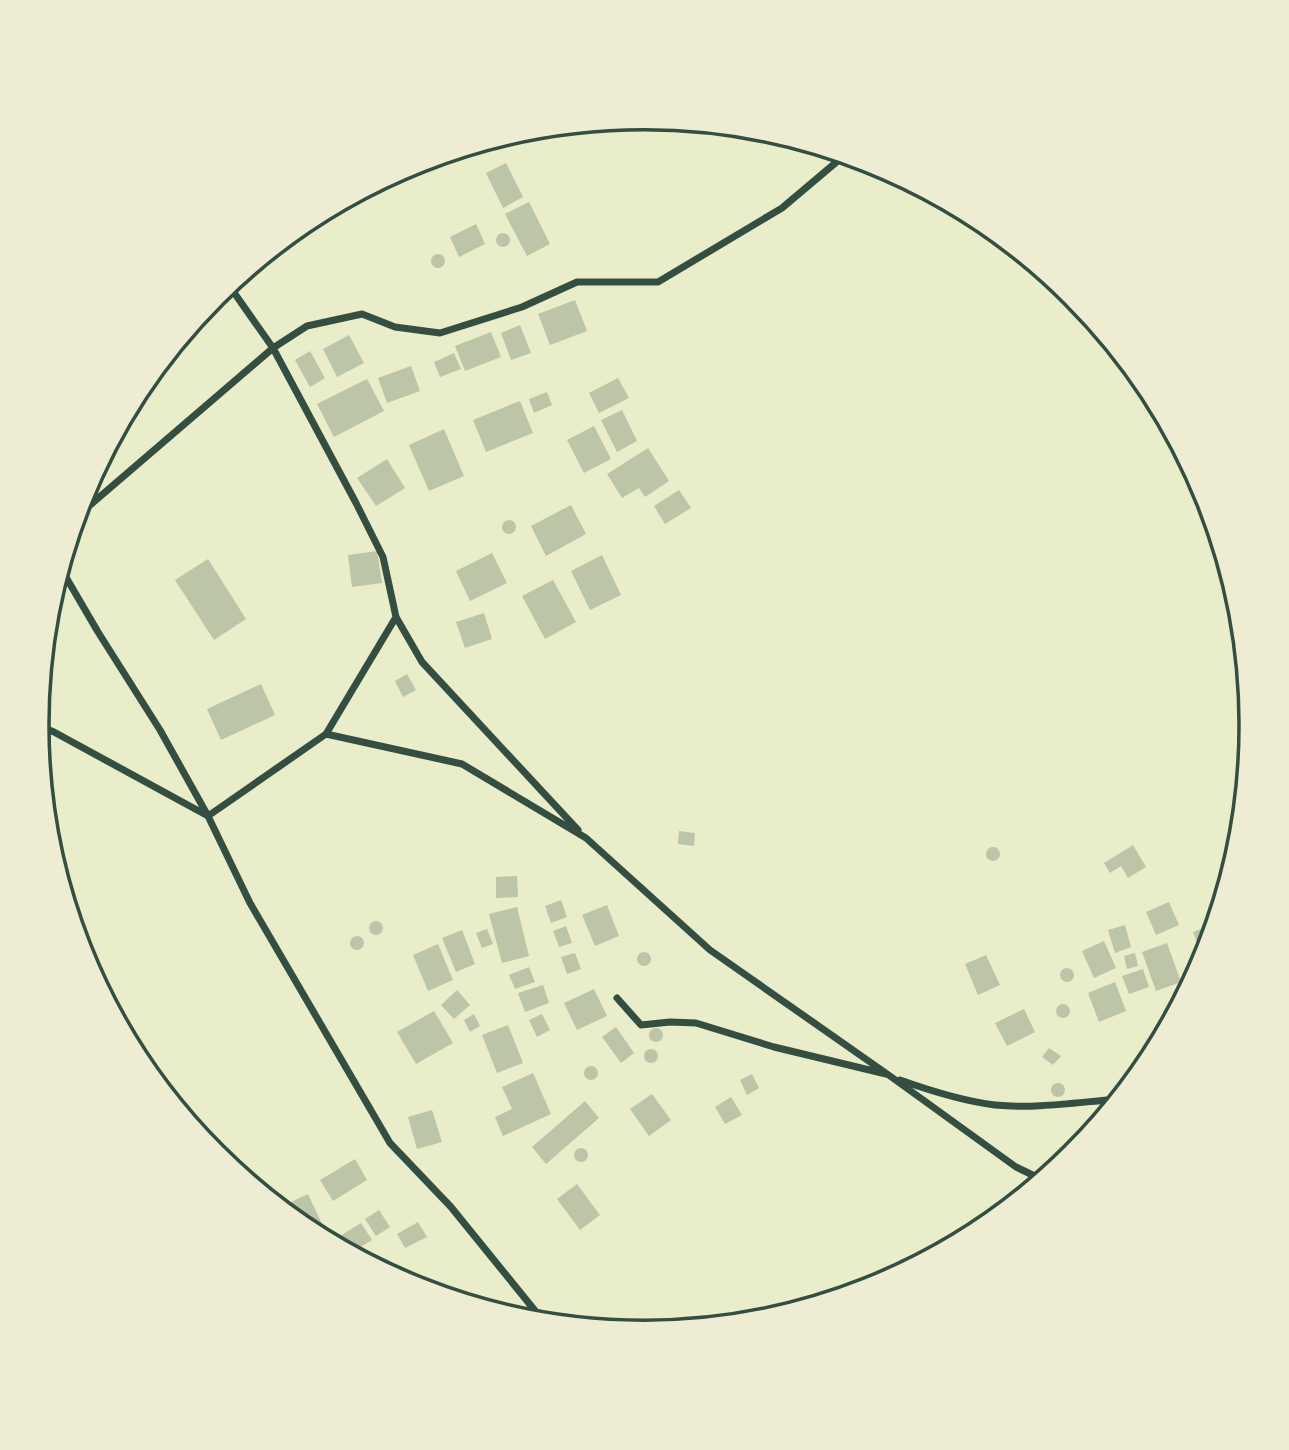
<svg xmlns="http://www.w3.org/2000/svg" width="1289" height="1450" viewBox="0 0 1289 1450" font-family="Karla,sans-serif">
  <style>
    .building { fill: #bcc5a7 }
    .lines { fill: none; stroke-linecap: round; stroke-linejoin: round }
    .minor { stroke: #344e41; stroke-width: 7 }
    .rim { fill: none; stroke: #344e41; stroke-width: 3.5 }
  </style>
  <rect width="100%" height="100%" fill="#e9edc9"/>
  <path class="building" d="M506 163 523 197 503 208 486 173Z
    M529 202 550 244 527 256 505 214Z
    M476 224 485 244 459 257 450 237Z
    M496 240a7 7 0 1 1 14 0a7 7 0 1 1-14 0Z
    M431 261a7 7 0 1 1 14 0a7 7 0 1 1-14 0Z
    M575 300 587 331 550 345 538 314Z
    M520 325 531 353 511 360 501 333Z
    M491 332 501 357 465 371 455 346Z
    M349 335 364 363 337 377 323 349Z
    M310 351 325 378 310 387 295 360Z
    M454 353 461 369 440 377 434 362Z
    M411 366 420 391 387 403 378 378Z
    M618 378 629 398 599 413 589 393Z
    M367 379 384 411 334 437 317 404Z
    M547 392 552 405 534 413 529 399Z
    M520 401 533 433 486 452 473 420Z
    M622 410 637 441 617 452 601 420Z
    M594 426 611 459 584 473 567 440Z
    M444 429 464 476 429 491 409 445Z
    M648 448 669 481 645 497 639 488 622 498 607 474Z
    M387 459 405 488 376 506 357 478Z
    M679 490 691 508 665 524 654 506Z
    M571 505 586 534 546 556 531 526Z
    M502 527a7 7 0 1 1 14 0a7 7 0 1 1-14 0Z
    M377 551 382 583 352 587 348 555Z
    M492 553 507 583 470 601 456 571Z
    M602 555 621 595 590 610 571 571Z
    M208 559 246 619 214 640 175 580Z
    M553 580 576 622 545 639 522 596Z
    M484 613 492 639 465 648 456 622Z
    M407 674 416 690 403 697 395 681Z
    M261 684 275 715 221 740 207 709Z
    M679 831 695 833 694 846 678 844Z
    M1133 845 1146 867 1128 878 1121 866 1110 873 1104 863Z
    M986 854a7 7 0 1 1 14 0a7 7 0 1 1-14 0Z
    M517 876 518 897 496 898V877Z
    M561 900 567 917 551 923 545 906Z
    M1169 902 1179 925 1156 935 1146 912Z
    M607 905 619 936 595 946 582 915Z
    M517 907 529 956 502 963 489 914Z
    M369 928a7 7 0 1 1 14 0a7 7 0 1 1-14 0Z
    M1216 923 1206 958 1204 962 1193 932Z
    M1125 925 1131 947 1115 953 1108 930Z
    M566 926 572 943 559 947 553 931Z
    M487 929 493 944 482 948 476 933Z
    M462 930 475 964 456 972 442 938Z
    M350 943a7 7 0 1 1 14 0a7 7 0 1 1-14 0Z
    M1104 941 1116 968 1094 978 1082 951Z
    M1167 943 1181 982 1156 991 1142 952Z
    M438 944 453 980 428 991 413 955Z
    M637 959a7 7 0 1 1 14 0a7 7 0 1 1-14 0Z
    M575 953 581 969 567 974 561 957Z
    M1135 953 1138 966 1127 969 1124 956Z
    M986 955 1000 985 978 995 965 964Z
    M529 967 535 982 515 989 509 975Z
    M1060 975a7 7 0 1 1 14 0a7 7 0 1 1-14 0Z
    M1143 969 1149 987 1129 994 1122 976Z
    M1115 982 1126 1011 1099 1022 1088 993Z
    M543 985 549 1003 525 1012 518 993Z
    M594 989 607 1016 577 1030 564 1003Z
    M457 990 470 1005 454 1019 441 1005Z
    M1056 1011a7 7 0 1 1 14 0a7 7 0 1 1-14 0Z
    M1024 1009 1035 1032 1007 1046 995 1023Z
    M434 1011 453 1043 416 1064 397 1032Z
    M474 1014 480 1026 470 1032 464 1020Z
    M542 1014 550 1030 537 1037 529 1020Z
    M508 1025 523 1063 497 1073 482 1035Z
    M616 1027 634 1053 621 1063 602 1037Z
    M649 1035a7 7 0 1 1 14 0a7 7 0 1 1-14 0Z
    M1049 1048 1061 1056 1053 1065 1042 1057Z
    M644 1056a7 7 0 1 1 14 0a7 7 0 1 1-14 0Z
    M584 1073a7 7 0 1 1 14 0a7 7 0 1 1-14 0Z
    M533 1073 551 1114 503 1136 495 1117 512 1109 502 1087Z
    M752 1074 759 1088 747 1095 740 1080Z
    M1051 1090a7 7 0 1 1 14 0a7 7 0 1 1-14 0Z
    M652 1094 671 1120 649 1136 630 1109Z
    M731 1097 742 1115 725 1124 715 1107Z
    M585 1101 599 1118 546 1164 532 1147Z
    M432 1110 442 1142 417 1149 408 1117Z
    M574 1155a7 7 0 1 1 14 0a7 7 0 1 1-14 0Z
    M355 1159 367 1180 333 1201 320 1180Z
    M577 1184 600 1215 580 1230 557 1199Z
    M308 1194 322 1224 307 1231 285 1212 282 1206Z
    M379 1210 390 1227 376 1236 365 1219Z
    M418 1222 427 1237 405 1248 397 1234Z
    M361 1223 372 1240 350 1253 340 1236Z"/>
  <g class="lines">
    <path class="minor" d="M228 284 273 348 356 503 383 557 396 617 422 662 578 830
      M75 518 273 348 307 326 362 314 395 327 440 333 522 307 577 282H658L782 208 846 154
      M60 567 98 632 160 730 208 816 250 903 390 1143 451 1207 545 1323
      M37 725 54 732 208 816 326 734 462 764 586 838 710 950 890 1076 1016 1167 1043 1180
      M326 734 396 617
      M617 998 641 1025 670 1022 696 1023 774 1047 886 1074
      M900 1080C931 1091 962 1101 995 1105 1035 1109 1079 1102 1120 1099"/>
  </g>
  <path d="M0 0H1289V1450H0ZM49 725a595 595 0 1 1 1190 0a595 595 0 1 1-1190 0Z" fill="#eeecd3" fill-rule="evenodd"/>
  <path class="rim" d="M49 725a595 595 0 1 1 1190 0a595 595 0 1 1-1190 0Z"/>
</svg>
